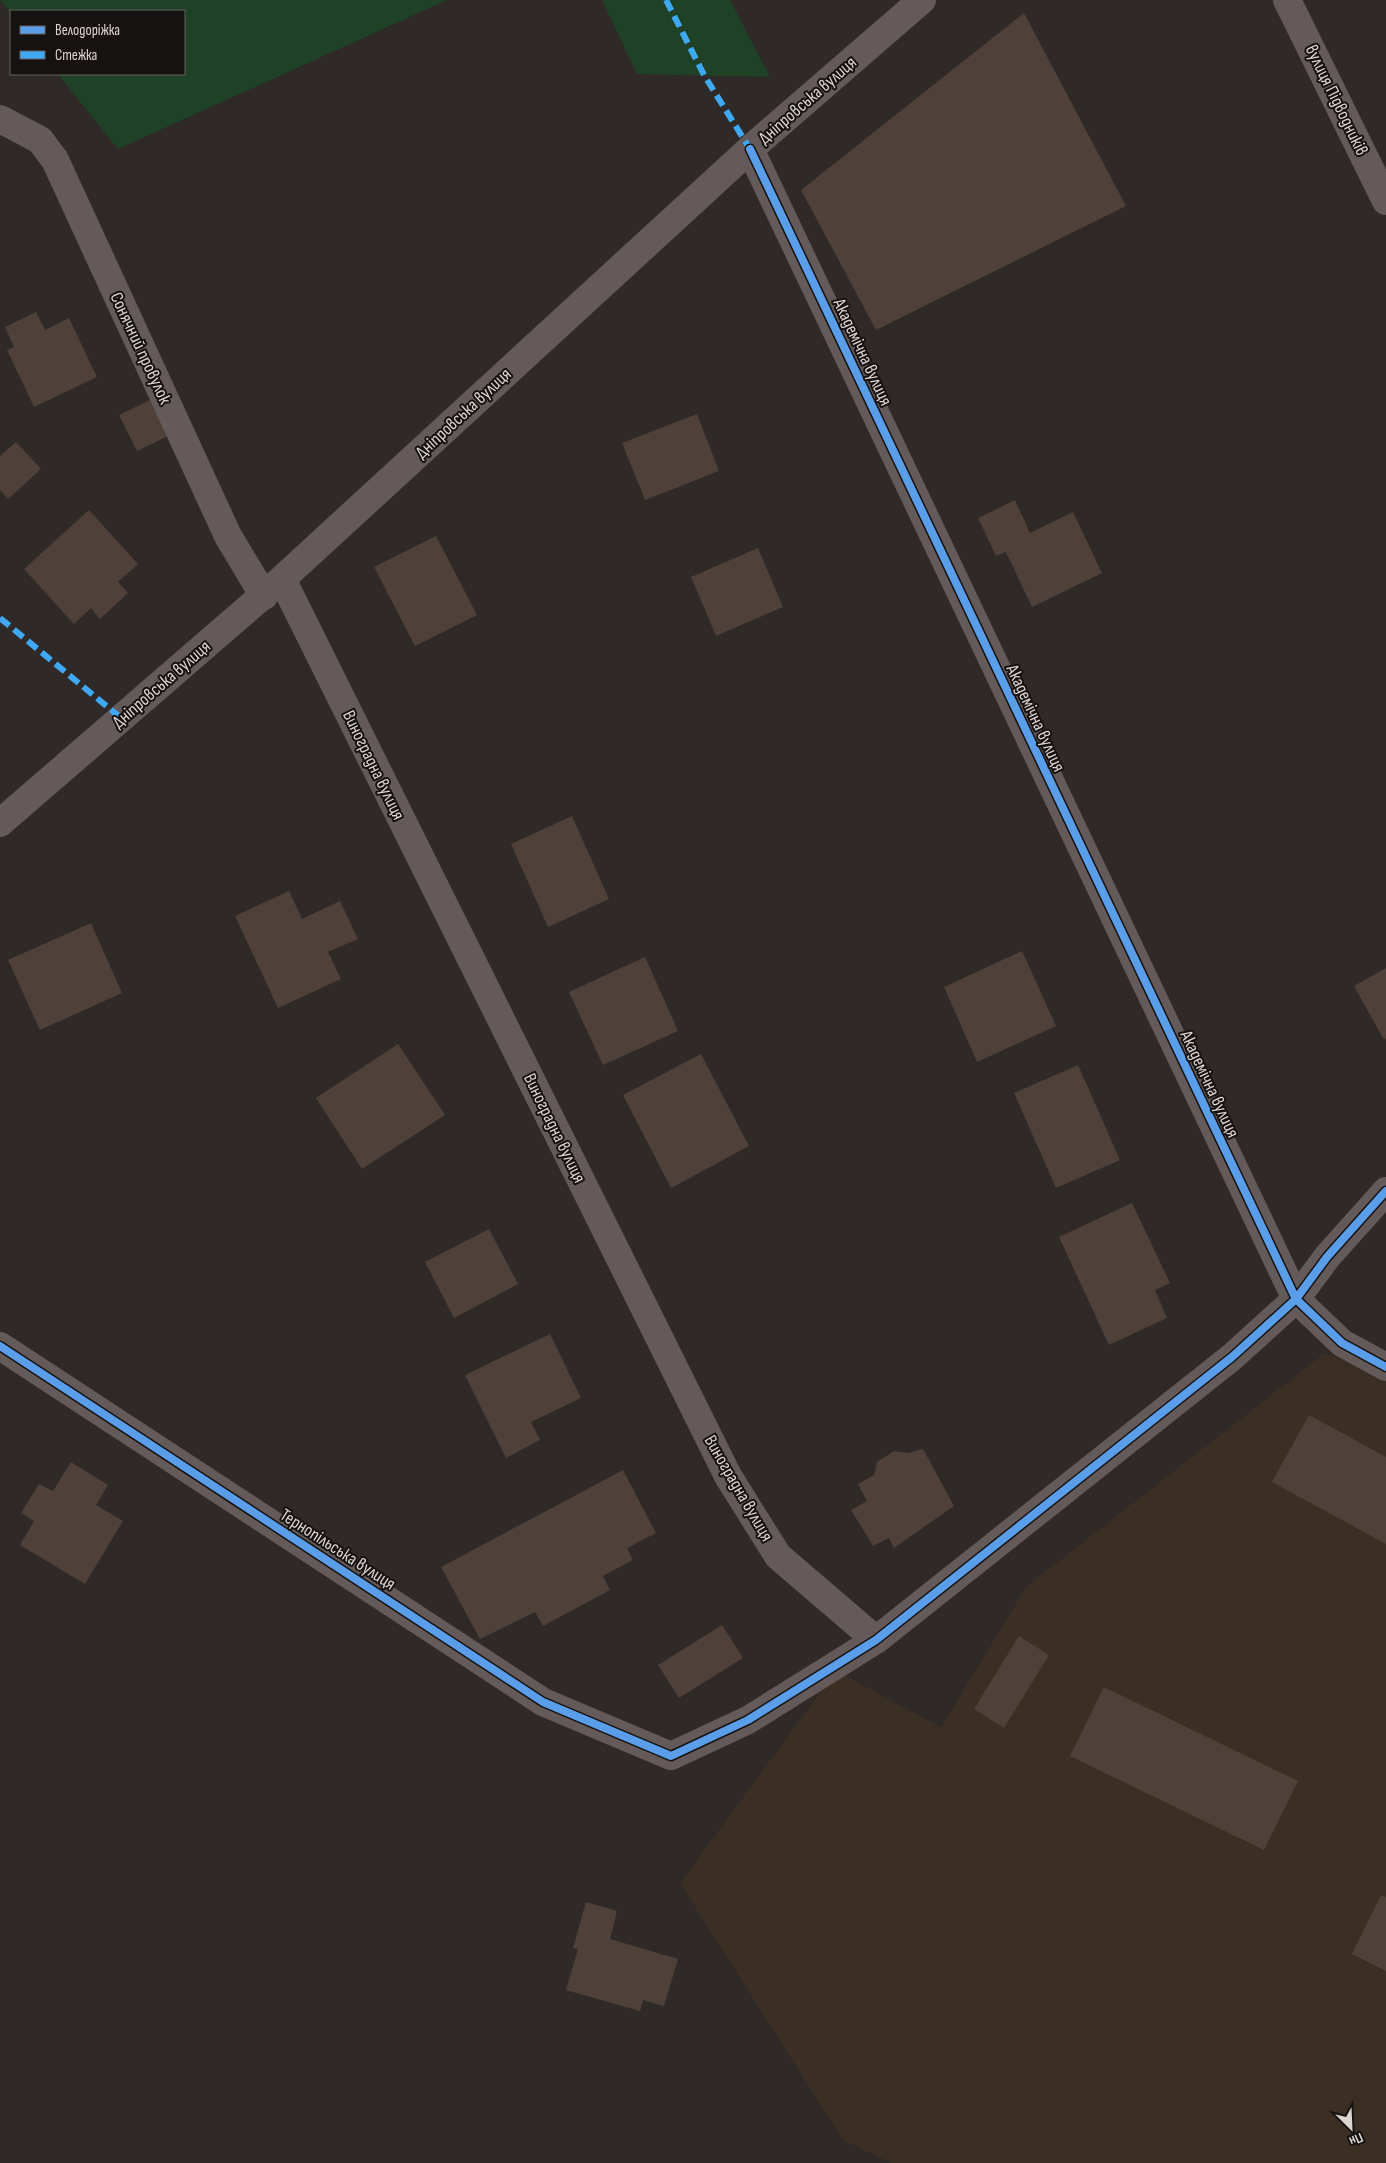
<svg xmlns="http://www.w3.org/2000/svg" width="1386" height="2163" viewBox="0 0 1386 2163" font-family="'Sofia Sans Condensed',sans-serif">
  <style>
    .industrial { fill: #3b2f23 }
    .green { fill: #1f4125 }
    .building { fill: #4f4139 }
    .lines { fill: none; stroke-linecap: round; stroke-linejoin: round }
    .minor { stroke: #655a5a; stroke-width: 28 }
    .quiet { stroke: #3fa9f5; stroke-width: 6; stroke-dasharray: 12 6; stroke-linecap: butt }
    .cycleway-casing { stroke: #161211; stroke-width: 11 }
    .cycleway { stroke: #5a9eea; stroke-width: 8 }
    .labels { text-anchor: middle; stroke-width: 4; stroke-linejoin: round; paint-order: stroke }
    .street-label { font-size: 18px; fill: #dcd6d3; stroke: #161211 }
  </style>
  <rect width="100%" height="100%" fill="#2f2a28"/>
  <path class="industrial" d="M1325 1353 1386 1376V2163H892L843 2140 680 1883 836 1671 941 1727 1027 1586Z"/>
  <path class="green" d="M0 0H447L118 149 58 74H184V11H11V14Z
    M602 0H730L770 77 637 74Z"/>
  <path class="building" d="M1024 13 1126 206 876 330 801 190Z
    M36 312 45 330 69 318 97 377 34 407 7 350 14 347 5 327Z
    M152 399 170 435 137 451 119 415Z
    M697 414 719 471 645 500 622 443Z
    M16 442 41 469 8 499 0 490V456Z
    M1015 500 1030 533 1073 512 1102 573 1032 607 1006 552 996 556 978 518Z
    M89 510 138 564 118 582 128 593 100 619 91 608 74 624 24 569Z
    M436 536 477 615 415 646 374 567Z
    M758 548 783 607 716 636 691 577Z
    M572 816 609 899 548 927 511 844Z
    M289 891 302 919 340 901 358 939 328 952 341 979 278 1008 235 916Z
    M91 923 122 993 40 1030 8 960Z
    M1022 951 1056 1026 977 1062 944 987Z
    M645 957 678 1031 603 1065 569 992Z
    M1386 968V1038L1384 1040 1354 986Z
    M398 1044 445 1115 362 1169 316 1098Z
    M701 1054 749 1146 671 1188 623 1095Z
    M1078 1065 1120 1160 1056 1188 1014 1093Z
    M1132 1203 1170 1283 1155 1290 1167 1318 1109 1345 1059 1237Z
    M489 1229 518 1284 454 1318 425 1262Z
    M550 1334 581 1398 531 1422 540 1440 506 1458 465 1375Z
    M1309 1415 1386 1457V1544L1272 1482Z
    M923 1449 954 1506 894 1548 889 1538 873 1546 851 1510 867 1501 858 1484 874 1475 877 1462 894 1451 908 1453Z
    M71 1462 108 1485 96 1505 123 1521 85 1584 20 1545 34 1521 21 1513 39 1484 53 1491Z
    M623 1470 656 1533 627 1548 633 1560 603 1576 610 1590 543 1626 535 1612 480 1639 441 1567Z
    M722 1625 743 1658 679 1698 658 1665Z
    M1019 1636 1049 1655 1004 1728 974 1709Z
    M1104 1687 1298 1781 1264 1850 1070 1756Z
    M1381 1895 1386 1897V1971L1352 1954Z
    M586 1902 617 1911 610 1939 678 1959 664 2006 643 2000 640 2011 566 1990 578 1949 573 1948Z"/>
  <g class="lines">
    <path class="minor" d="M1287 0 1386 201
      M0 119 40 140 55 160 228 536 264 596
      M750 149 1296 1299 1342 1343 1386 1367
      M282 579 728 1476 778 1556 876 1640
      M0 823 282 579 750 149 922 0
      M0 1346 543 1702 671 1756 748 1720 876 1640 1232 1357 1296 1299 1327 1257 1386 1191"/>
    <path class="quiet" d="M666 0 704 75 750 149
      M0 618 121 718"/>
    <g class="cycleway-casing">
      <path id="cycleway" d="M750 149 1296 1299 1342 1343 1386 1367
        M0 1346 543 1702 671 1756 748 1720 876 1640 1232 1357 1296 1299 1327 1257 1386 1191"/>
    </g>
    <use href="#cycleway" class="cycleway"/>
  </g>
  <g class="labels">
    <g class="street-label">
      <text transform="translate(807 100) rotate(-41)" y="6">Дніпровська вулиця</text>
      <text transform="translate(1337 100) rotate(64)" y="6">вулиця Підводників</text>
      <text transform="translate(141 348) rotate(65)" y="6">Сонячний провулок</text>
      <text transform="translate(863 352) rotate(65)" y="6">Академічна вулиця</text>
      <text transform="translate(463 413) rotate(-43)" y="6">Дніпровська вулиця</text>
      <text transform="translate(161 684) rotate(-41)" y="6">Дніпровська вулиця</text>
      <text transform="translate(1036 718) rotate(65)" y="6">Академічна вулиця</text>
      <text transform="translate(374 765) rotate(64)" y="6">Виноградна вулиця</text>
      <text transform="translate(1210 1084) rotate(65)" y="6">Академічна вулиця</text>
      <text transform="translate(555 1128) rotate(64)" y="6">Виноградна вулиця</text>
      <text transform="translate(739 1488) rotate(60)" y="6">Виноградна вулиця</text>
      <text transform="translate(338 1549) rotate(33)" y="6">Тернопільська вулиця</text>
    </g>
  </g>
  <rect x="10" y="10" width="175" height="65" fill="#161211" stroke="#65605f"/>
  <rect x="20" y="26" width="25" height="8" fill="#5a9eea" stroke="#65605f"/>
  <text x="55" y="35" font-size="15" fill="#dcd6d3">Велодоріжка</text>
  <rect x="20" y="51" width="25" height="8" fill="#3fa9f5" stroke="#65605f"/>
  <text x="55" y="60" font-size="15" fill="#dcd6d3">Стежка</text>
  <g transform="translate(1351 2128) rotate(156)" stroke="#161211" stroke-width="4" paint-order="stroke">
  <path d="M0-4L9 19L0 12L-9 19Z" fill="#dcd6d3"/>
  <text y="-8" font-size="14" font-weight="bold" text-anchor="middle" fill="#dcd6d3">Пн</text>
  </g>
</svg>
